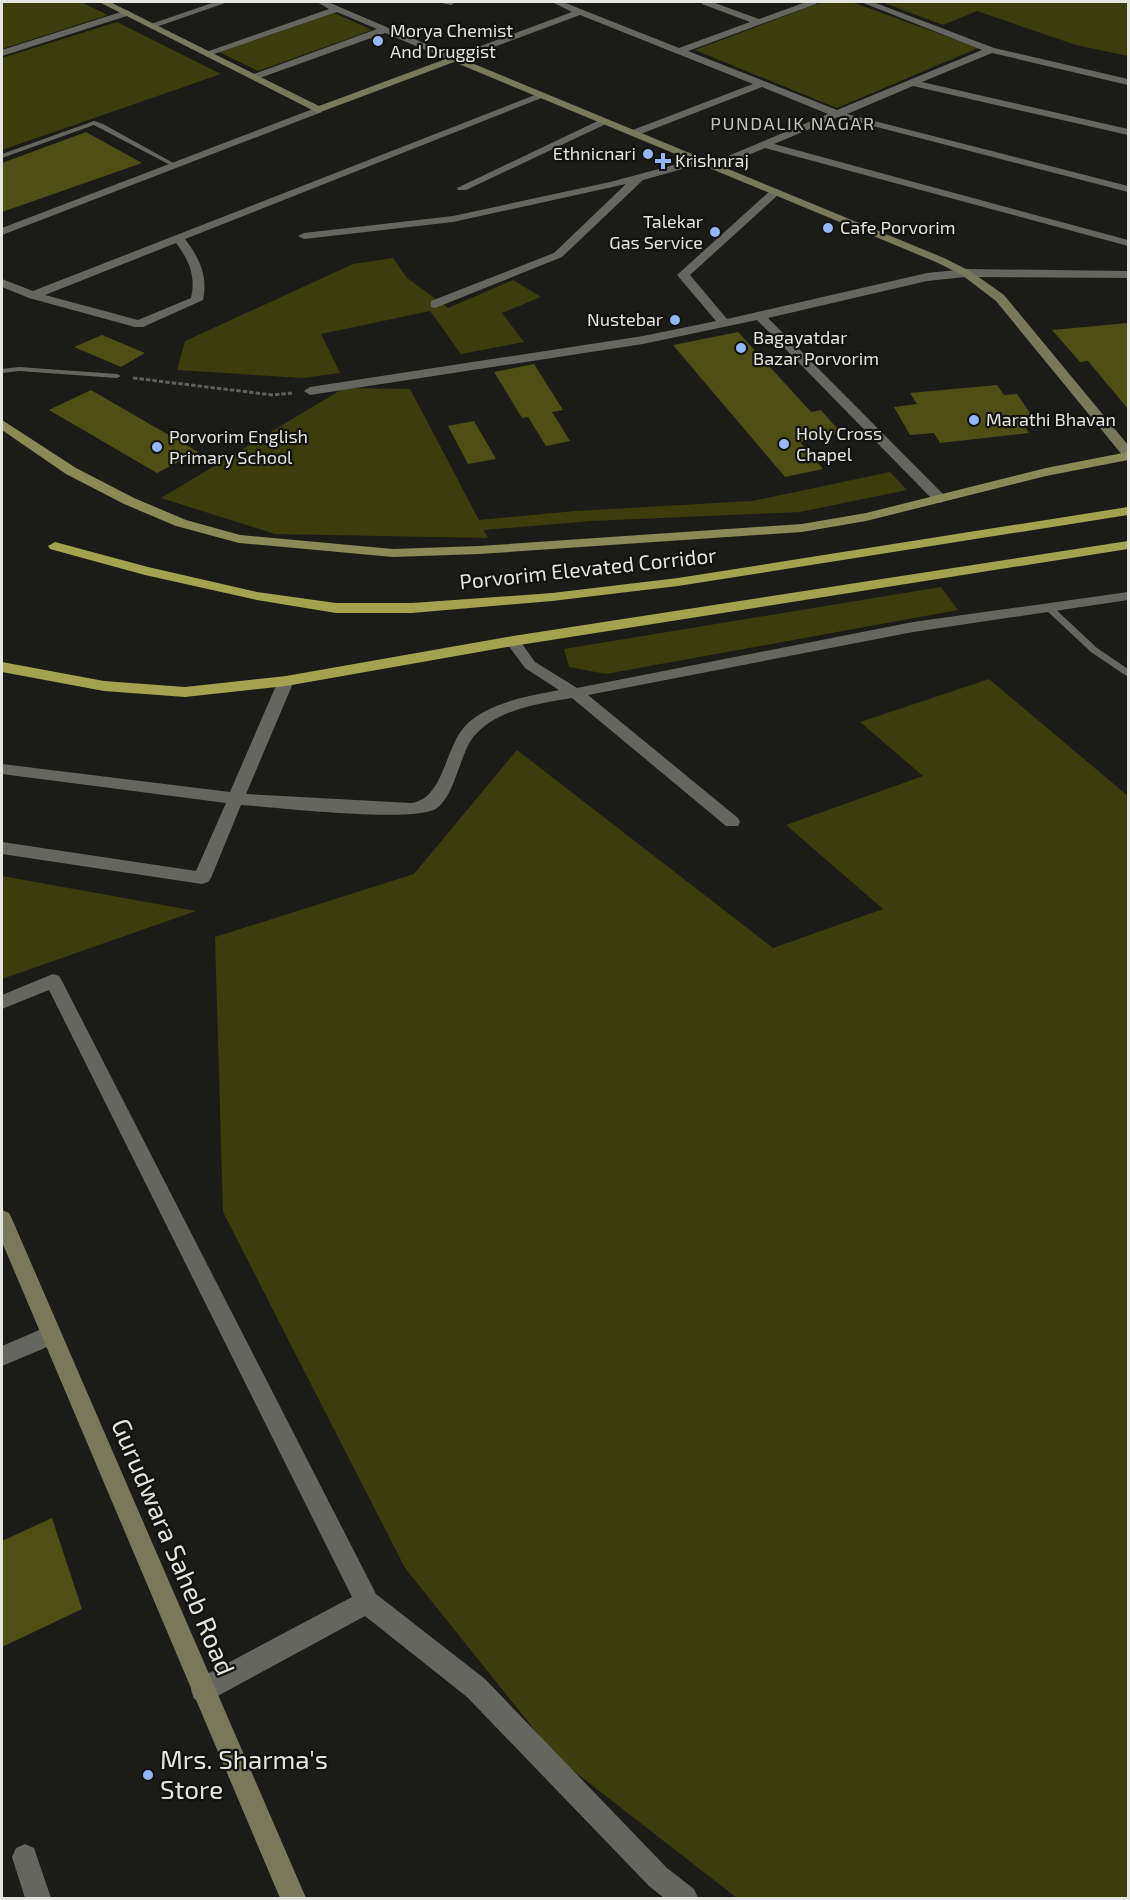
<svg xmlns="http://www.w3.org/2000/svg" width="1130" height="1900" viewBox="0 0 1130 1900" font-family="'Exo 2',sans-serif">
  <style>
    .green { fill: #3d3c0d }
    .building { fill: #4f4e14 }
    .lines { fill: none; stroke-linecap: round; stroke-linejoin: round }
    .path { stroke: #5e5f5a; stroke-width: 3; stroke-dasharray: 4.5 2; stroke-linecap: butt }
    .lane { fill: #666660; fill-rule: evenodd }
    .street { fill: #666660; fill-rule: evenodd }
    .secondary { fill: #79785b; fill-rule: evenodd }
    .primary { fill: #8b8a56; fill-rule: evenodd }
    .highway { fill: #a4a24f; fill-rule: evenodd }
    .poi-dot { fill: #92b7fd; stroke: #12130e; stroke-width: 2 }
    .labels { text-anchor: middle; stroke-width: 4.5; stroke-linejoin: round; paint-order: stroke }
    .far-poi-label { font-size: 18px; fill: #e4e5e1; stroke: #12130e; text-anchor: start }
    .far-neighbourhood-label { font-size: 18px; letter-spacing: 1.5px; fill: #c2c3bc; stroke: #12130e }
    .street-label { font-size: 21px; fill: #e4e5e1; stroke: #12130e }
    .near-street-label { font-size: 26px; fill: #e4e5e1; stroke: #12130e }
    .near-poi-label { font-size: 26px; fill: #e4e5e1; stroke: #12130e; text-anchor: start }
  </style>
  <rect width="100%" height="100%" fill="#1b1c17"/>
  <path class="green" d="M2 2H81L108 15 2 49Z
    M822 2H852L978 48 837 108 695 50Z
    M882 2H1128V56L1076 45 977 11 943 25Z
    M334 13 372 30 258 71 219 52Z
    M117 22 221 74 2 150V58Z
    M393 258 407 278 448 308 513 280 541 297 502 313 524 342 461 354 430 311 321 334 340 373 303 378 177 370 185 341 353 264Z
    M344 388 410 389 479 520 575 511 752 501 890 472 907 490 800 512 592 521 484 530 488 538 275 534 161 498Z
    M941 587 958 610 606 674 569 667 564 649Z
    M989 679 1128 796V1898H737L557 1758 405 1568 223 1212 215 937 414 874 517 750 773 948 883 909 786 825 923 776 860 722Z
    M2 876 196 911 2 979Z"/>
  <path class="building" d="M86 132 142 163 2 212V163Z
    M1128 323V409L1088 361 1080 362 1052 330Z
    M738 332 811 412 821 410 841 433 800 442 823 469 785 477 673 345Z
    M102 335 145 353 121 367 74 347Z
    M534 364 563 410 552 412 570 441 546 446 528 417 522 418 494 372Z
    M997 385 1004 395 1017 394 1036 422 1023 423 1029 433 940 443 934 433 910 435 894 407 917 404 910 393Z
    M91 390 198 452 157 473 49 410Z
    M474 421 496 459 468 464 448 426Z
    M52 1518 82 1609 2 1647V1541Z"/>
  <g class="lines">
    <path class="path" d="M133 378 273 395 292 393"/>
    <path class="lane" d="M94 121 103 124 177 165 172 166 94 125 2 158V154Z
      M19 367 117 374 121 376 117 378 19 371 2 373V369Z
      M1049 605 1052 606 1097 648 1128 669V676L1125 675 1091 652 1046 610V606Z"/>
    <path class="street" d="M215 2H228L156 27 148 25Z
      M317 2H328L454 56 572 12 552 2H563L679 48 750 22 702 4 701 2H712L759 19 806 2H817L816 4 688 51 837 110 982 50 861 2H873L994 48 1128 79V85L992 53 922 82 1128 129V135L913 86 847 114 1128 186V192L838 117 774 144 1128 240V246L765 148 717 168H709V164L828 114 762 87 638 135H630V131L753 84 580 15 454 62 385 33 257 79H251V75L377 29 337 12 211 55 203 53 329 9Z
      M437 2H456L451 5Z
      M127 10 132 13 130 15 2 56V50Z
      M540 93 549 95 185 239C200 259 208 276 203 300L143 327H135L29 298 2 287V279L33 291ZM176 243C189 260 196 276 191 298L138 320 45 295Z
      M318 107 322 108V112L2 235V228Z
      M604 118 609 121 608 123 466 190H458L457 188Z
      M700 158 704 159V163L643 180 562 257 435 308 431 307V301L554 253 626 184 453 222 304 239 298 236 304 233 453 216 610 182Z
      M775 189 779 190V194L690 275 727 319 927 273 966 269 1128 271V278L966 277 927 281 768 318 945 496 947 499 940 503 935 502 757 320 643 344 310 395 304 391 310 387 643 336 716 321 677 275 771 190Z
      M1128 592V600L913 632 588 695 738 818 740 822 738 826H726L572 698C541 703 501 709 478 732 468 741 464 755 459 768 454 781 449 799 437 808 415 824 276 807 241 805L211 878 208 882 202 884 2 854V842L196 871 226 803 2 774V764L230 792 278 681 286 676 294 681 246 794 411 803C445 799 444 745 468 723 491 702 529 696 559 690L525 668 505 641 508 638H518L535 662 577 688 913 622Z
      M53 974 59 976 62 981 376 1594 485 1679 667 1868 694 1889 698 1898H664L649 1886 467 1697 365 1616 212 1699 203 1702 194 1699 191 1690 194 1681 352 1597 49 990 2 1009V995Z
      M51 1325 59 1328 62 1335 59 1342 2 1366V1346Z
      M25 1844 34 1848 51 1898H25L12 1857 16 1848Z"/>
    <path class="secondary" d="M99 2H110L319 106 451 57H457L944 258 970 271 1004 295 1128 445V457L1123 456 996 301 962 275 936 262 454 62 318 113Z
      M2 1210 9 1213 12 1219 306 1898H280L2 1242Z"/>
    <path class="primary" d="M2 420 76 468 134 498 186 520 240 535 393 549 479 546 802 524 866 513 1046 468 1128 452V460L1046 476 866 521 802 532 479 554 393 557 239 543 176 526 124 504 66 474 2 430Z"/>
    <path class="highway" d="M1128 507V515L678 586 552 601 412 613H336L257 600 145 575 50 549 48 546 55 542 148 567 257 592 336 603H412L552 593 678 578Z
      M1128 541V549L513 646 286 686 185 697 104 691 2 672V662L104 681 185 687 286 676 513 636Z"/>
  </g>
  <g class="poi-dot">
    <circle cx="378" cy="41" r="6"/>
    <circle cx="648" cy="154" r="6"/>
    <path d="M660 152h6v6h6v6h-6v6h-6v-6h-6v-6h6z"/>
    <circle cx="828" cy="228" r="6"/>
    <circle cx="715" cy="232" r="6"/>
    <circle cx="675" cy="320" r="6"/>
    <circle cx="741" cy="348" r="6"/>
    <circle cx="974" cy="420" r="6"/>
    <circle cx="784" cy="444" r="6"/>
    <circle cx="157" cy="447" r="6"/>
    <circle cx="148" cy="1775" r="6"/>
  </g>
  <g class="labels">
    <g class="far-poi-label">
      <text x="390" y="37">Morya Chemist<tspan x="390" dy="21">And Druggist</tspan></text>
      <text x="636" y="160" text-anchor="end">Ethnicnari</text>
      <text x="675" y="167">Krishnraj</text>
      <text x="703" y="228" text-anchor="end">Talekar<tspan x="703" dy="21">Gas Service</tspan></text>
      <text x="840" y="234">Cafe Porvorim</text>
      <text x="663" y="326" text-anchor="end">Nustebar</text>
      <text x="753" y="344">Bagayatdar<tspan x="753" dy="21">Bazar Porvorim</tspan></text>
      <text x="986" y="426">Marathi Bhavan</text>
      <text x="796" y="440">Holy Cross<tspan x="796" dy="21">Chapel</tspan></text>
      <text x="169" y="443">Porvorim English<tspan x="169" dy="21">Primary School</tspan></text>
    </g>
    <g class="far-neighbourhood-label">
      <text x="793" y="130">PUNDALIK NAGAR</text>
    </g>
    <g class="street-label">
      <text transform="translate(588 569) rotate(-6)" y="7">Porvorim Elevated Corridor</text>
    </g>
    <g class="near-street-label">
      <text transform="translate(173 1547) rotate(67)" y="9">Gurudwara Saheb Road</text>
    </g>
    <g class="near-poi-label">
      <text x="160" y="1769">Mrs. Sharma's<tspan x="160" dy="30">Store</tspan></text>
    </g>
  </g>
  <rect width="1130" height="1900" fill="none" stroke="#e4e5e1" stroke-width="6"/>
</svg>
